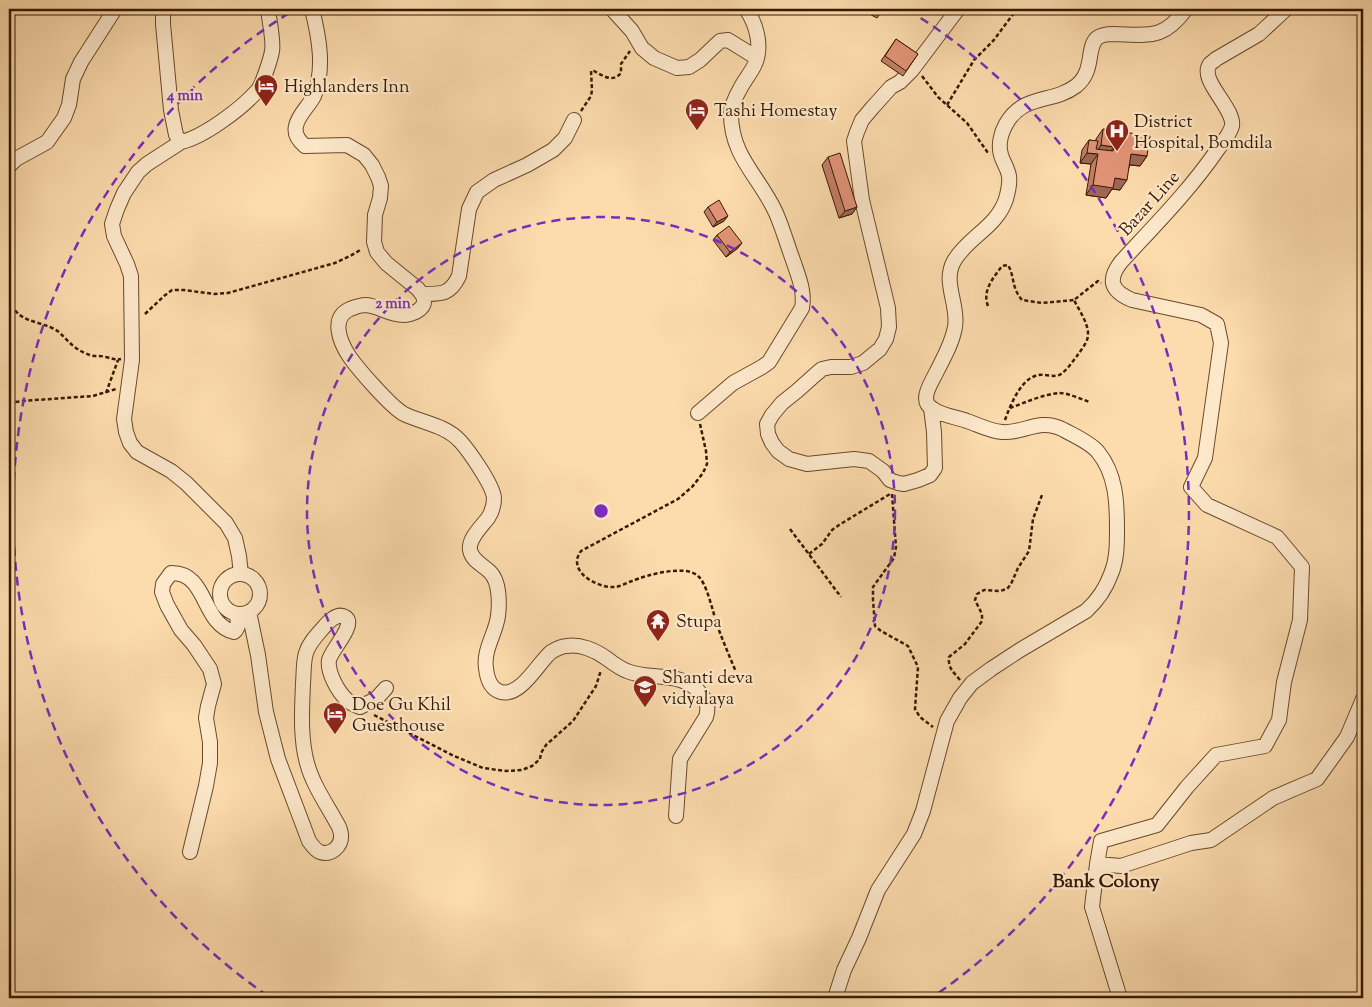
<svg xmlns="http://www.w3.org/2000/svg" width="1372" height="1007" viewBox="0 0 1372 1007" font-family="'Sorts Mill Goudy',serif">
  <style>
    .lines { fill: none; stroke-linecap: round; stroke-linejoin: round }
    .minor-casing { stroke: #674a2b; stroke-width: 16 }
    .path { stroke: #351a00; stroke-width: 2.5; stroke-dasharray: 4 2.5; stroke-linecap: butt }
    .minor { stroke: #fde8ca; stroke-width: 14 }
    .wall { fill: #c27e67; stroke: #351a00 }
    .shaded-wall { fill: #9e6754; stroke: #351a00 }
    .building { fill: #e29378; stroke: #351a00 }
    .ring { fill: none; stroke: #7b2cbf; stroke-width: 2.5; stroke-dasharray: 9 6 }
    .labels { text-anchor: middle; stroke-width: 4.5; stroke-linejoin: round; paint-order: stroke }
    .poi-label { font-size: 18px; fill: #351a00; stroke: #fde8ca; text-anchor: start }
    .street-label { font-size: 18px; fill: #351a00; stroke: #fde8ca }
    .neighbourhood-label { font-size: 19px; font-weight: bold; fill: #351a00; stroke: #fde8ca }
    .centre { fill: #7b2cbf; stroke: #fde8ca; stroke-width: 2.5 }
    .ring-label { font-size: 15px; text-anchor: middle; font-weight: bold; fill: #7b2cbf; stroke: #fde8ca; stroke-width: 4.5; stroke-linejoin: round; paint-order: stroke }
  </style>
  <rect width="100%" height="100%" fill="#fcdbad"/>
  <filter id="stains"><feTurbulence type="fractalNoise" baseFrequency=".004" numOctaves="4"/><feColorMatrix values="0 0 0 0 .2 0 0 0 0 .09 0 0 0 0 .02 0 0 0 .5 -.17"/></filter>
  <radialGradient id="worn" r=".72"><stop offset=".6" stop-color="#630" stop-opacity="0"/><stop offset="1" stop-color="#630" stop-opacity=".3"/></radialGradient>
  <g class="lines">
    <g class="minor-casing">
      <path id="minor" d="M163 9V24L171 110 176 135 181 142C204 137 242 108 257 91 262 86 271 58 272 51 274 42 269 19 268 9
        M312 9C319 37 325 69 314 96 309 106 298 115 296 126 294 134 299 141 305 146L347 145 364 155 372 165 378 177 381 186 380 198 375 215 374 242 377 252 386 263 418 289C420 292 424 296 424 300 425 310 411 315 403 315 389 315 379 306 366 305 361 305 355 307 350 309 330 318 340 342 349 356 358 369 391 407 404 414 423 423 445 425 460 441 469 451 493 485 494 498 494 505 492 512 488 518 482 526 468 539 470 550 472 561 483 565 490 572 495 577 497 584 498 591 499 598 499 608 498 616 496 633 483 650 486 668 487 678 490 689 501 692 521 697 538 663 551 652 556 649 561 646 567 646 580 644 595 650 606 658 613 663 619 668 627 671 650 681 683 670 701 694 707 702 709 707 706 717L680 759 676 816
        M612 9 632 31 642 48 654 58 677 68 689 67 700 60 720 41 728 40 757 58
        M1286 9 1259 34 1216 59C1214 61 1212 62 1210 64 1198 80 1235 108 1232 126 1230 134 1223 142 1218 149 1190 190 1155 225 1121 262 1107 280 1111 291 1132 300L1201 315 1217 324 1221 343 1205 458 1191 487 1207 505 1277 537 1302 567 1300 620 1284 682 1279 720 1265 746 1216 755 1187 787 1157 825 1101 841 1097 864 1121 866 1191 843 1211 840 1273 798 1317 779 1347 737 1363 699
        M181 142 147 164 138 172 124 193 117 209 112 224 114 236 127 264 131 276 132 360 124 419 126 432 130 443 137 452 171 471 186 483 226 523 235 538 239 556 241 574
        M9 166 16 159 47 142 64 118 69 105 73 79 81 62 115 9
        M422 294C441 294 450 295 459 276L469 209 477 192 494 180 527 165 553 150 565 138 574 120
        M931 408 934 432 935 468 930 475 918 480 904 484 898 483 890 480 883 471 869 461 854 459 807 464 789 459 778 451 772 443 768 434 767 424 772 415 782 403 797 391 816 374 822 369 831 367H851L863 363 880 349 886 339 889 327 888 308 862 200 854 141 857 132 862 120 873 107 891 87 900 82 912 70 958 9
        M698 413 733 383 762 367 769 362 802 308C805 292 799 278 794 263 788 247 783 229 776 213 760 177 731 157 731 114 731 105 736 96 740 89 744 81 750 74 754 66 763 48 757 25 746 9
        M220 594a20 20 0 1 1 40 0a20 20 0 1 1-40 0Z
        M249 612 258 655 266 712 278 759 309 841C312 845 315 850 320 852 331 856 342 846 341 835 341 832 340 830 339 827 328 806 313 786 307 763 300 738 302 709 303 683 304 673 303 663 306 653 309 643 316 636 323 628 327 623 337 612 345 617 357 624 331 650 329 660 327 672 338 692 347 700 351 704 355 705 360 707L376 699 386 688
        M190 852 206 786 210 763V742L206 718 208 706 214 684 210 669 194 645 181 630 167 605 162 592 163 584 171 573C208 572 201 624 234 632L236 630 238 626 237 614
        M1097 864 1092 907 1120 998
        M835 998 844 970 859 938 878 890 914 834 923 811 947 721 960 698 972 683 991 669 1020 650 1086 611C1096 602 1106 588 1111 574 1117 560 1117 544 1117 529 1117 502 1116 474 1098 452 1091 443 1073 435 1064 430 1039 417 1024 434 1002 432 989 431 979 425 967 421 956 417 943 416 933 409 929 407 926 404 926 398 926 390 932 381 936 373 943 359 952 344 955 327 959 305 942 282 954 261 968 237 997 227 1006 199 1008 192 1010 183 1009 176 1008 169 1003 162 1001 155 998 145 1001 133 1006 124 1024 93 1052 104 1076 86 1095 71 1086 48 1097 38 1102 34 1109 34 1114 34 1150 35 1163 40 1186 9"/>
    </g>
    <path class="path" d="M922 76 938 97 967 123 988 153
      M947 105 974 60 993 41 1017 9
      M581 111 591 96 592 90 591 71H594C603 76 613 83 621 73V64L630 51
      M9 299C18 323 33 319 52 328 60 331 64 338 70 343 75 348 83 353 90 355 95 357 100 355 105 357 111 358 115 360 121 359
      M988 306C982 291 993 278 1002 266L1008 265C1015 277 1011 287 1022 300L1042 303 1074 300
      M145 314 164 296 172 290H184L214 294 228 293 335 263 350 256 362 249
      M106 393 118 360
      M9 403 22 401 93 396 116 389
      M1010 408C1024 403 1044 394 1059 393 1069 393 1080 399 1090 402
      M1005 420C1010 406 1020 381 1035 376 1043 372 1054 379 1061 374 1067 370 1073 361 1077 356 1081 350 1087 343 1088 336 1089 324 1079 310 1074 300L1098 281 1101 283
      M700 424 706 451 707 464 703 473 692 487 678 499 581 551C566 571 597 588 614 587 620 587 626 583 632 581 647 575 685 564 698 576 706 582 713 611 716 622 722 639 729 655 736 672
      M892 494 896 547 894 558 873 587V600L875 626 881 631 908 646 918 667 915 709 920 717 933 727
      M790 529 841 597
      M809 554 822 544 832 530 839 525 890 494
      M960 680C953 671 948 669 949 657L965 644 982 621V614L975 600 977 594 984 590 1000 591 1007 589 1011 584 1018 568 1029 551 1033 519 1042 495
      M374 715 454 756 483 768 506 771 522 770 532 766 540 759 541 753 546 745 573 721 596 686 601 670"/>
    <use href="#minor" class="minor"/>
  </g>
  <path class="wall" d="M860 9H883L877 18Z
    M896 39 918 54 903 76 881 61Z
    M1103 129 1147 156 1140 166 1130 165 1120 190 1112 189 1106 198 1086 195 1091 164 1080 163 1082 150 1089 140 1096 141V139Z
    M828 157 857 207 852 214 839 218 822 165Z
    M708 207 724 221 713 227 704 212Z
    M717 235 738 248 726 257 713 240Z"/>
  <path class="shaded-wall" d="M1101 145 1114 147 1106 157 1098 154 1091 164 1080 163 1087 153 1095 154Z
    M1131 154 1147 156 1140 166 1124 164Z
    M1115 178 1127 180 1120 190 1112 189 1106 198 1086 195 1093 185Z
    M857 207 852 214 839 218 845 211Z
    M728 216 724 221 713 227 717 222Z
    M742 243 738 248 726 257 730 252Z"/>
  <path class="building" d="M873 9H883L881 13Z
    M896 39 918 54 906 71 885 56Z
    M1103 129 1150 136 1147 156 1131 154 1127 180 1115 178 1113 188 1093 185 1098 154 1087 153 1089 140 1098 141 1096 149 1113 151 1114 147 1101 145Z
    M840 153 857 207 845 211 828 157Z
    M719 200 728 216 717 222 708 207Z
    M729 226 742 243 730 252 717 235Z"/>
  <g class="ring">
    <circle cx="601" cy="511" r="294"/>
    <path d="M268 996A588 588 0 0 1 294 10M908 10A588 588 0 0 1 934 996"/>
  </g>
  <defs>
    <g id="hotel-pin" transform="scale(1.25)"><path d="M0 17L-7.5 6A9.5 9.5 0 1 1 7.5 6Z" fill="#8f2418" stroke="#fde8ca"/><path d="M-6-4.5h1.5V1H6V5H4.5V3h-9V5H-6ZM-4 0a1.8 1.8 0 1 1 3.6 0ZM.5 0V-2.5h3Q6-2.5 6 0Z" fill="#fff"/></g>
    <g id="hospital-pin" transform="scale(1.25)"><path d="M0 17L-7.5 6A9.5 9.5 0 1 1 7.5 6Z" fill="#8f2418" stroke="#fde8ca"/><path d="M-5-5h3v3.5h4V-5h3V5h-3V1.5h-4V5h-3Z" fill="#fff"/></g>
    <g id="temple-pin" transform="scale(1.25)"><path d="M0 17L-7.5 6A9.5 9.5 0 1 1 7.5 6Z" fill="#8f2418" stroke="#fde8ca"/><path d="M0-6L5-2H3V0L6.5 2.5H4V6H1.5V3h-3V6H-4V2.5H-6.5L-3 0V-2H-5Z" fill="#fff"/></g>
    <g id="school-pin" transform="scale(1.25)"><path d="M0 17L-7.5 6A9.5 9.5 0 1 1 7.5 6Z" fill="#8f2418" stroke="#fde8ca"/><path d="M0-5L7-2L0 1L-7-2ZM-4 1L0 2.5L4 1V4Q0 6-4 4Z" fill="#fff"/></g>
  </defs>
  <g fill-rule="evenodd">
    <use href="#hotel-pin" x="266" y="86"/>
    <use href="#hotel-pin" x="697" y="110"/>
    <use href="#hospital-pin" x="1117" y="131"/>
    <use href="#temple-pin" x="658" y="621"/>
    <use href="#school-pin" x="645" y="687"/>
    <use href="#hotel-pin" x="335" y="714"/>
  </g>
  <g class="labels">
    <g class="poi-label">
      <text x="284" y="92">Highlanders Inn</text>
      <text x="714" y="116">Tashi Homestay</text>
      <text x="1134" y="127">District<tspan x="1134" dy="21">Hospital, Bomdila</tspan></text>
      <text x="676" y="627">Stupa</text>
      <text x="662" y="683">Shanti deva<tspan x="662" dy="21">vidyalaya</tspan></text>
      <text x="352" y="710">Doe Gu Khil<tspan x="352" dy="21">Guesthouse</tspan></text>
    </g>
    <g class="street-label">
      <text transform="translate(1149 203) rotate(-48)" y="6">Bazar Line</text>
    </g>
    <g class="neighbourhood-label">
      <text x="1106" y="887">Bank Colony</text>
    </g>
  </g>
  <circle cx="601" cy="511" r="8" class="centre"/>
  <g class="ring-label">
    <text x="185" y="100">4 min</text>
    <text x="393" y="308">2 min</text>
  </g>
  <rect width="1372" height="1007" fill="none" stroke="#fcdbad" stroke-width="30"/>
  <rect x="10" y="10" width="1352" height="987" fill="none" stroke="#351a00" stroke-width="2.5"/>
  <rect x="15" y="15" width="1342" height="977" fill="none" stroke="#351a00"/>
  <rect width="100%" height="100%" filter="url(#stains)"/>
  <rect width="100%" height="100%" fill="url(#worn)"/>
</svg>
